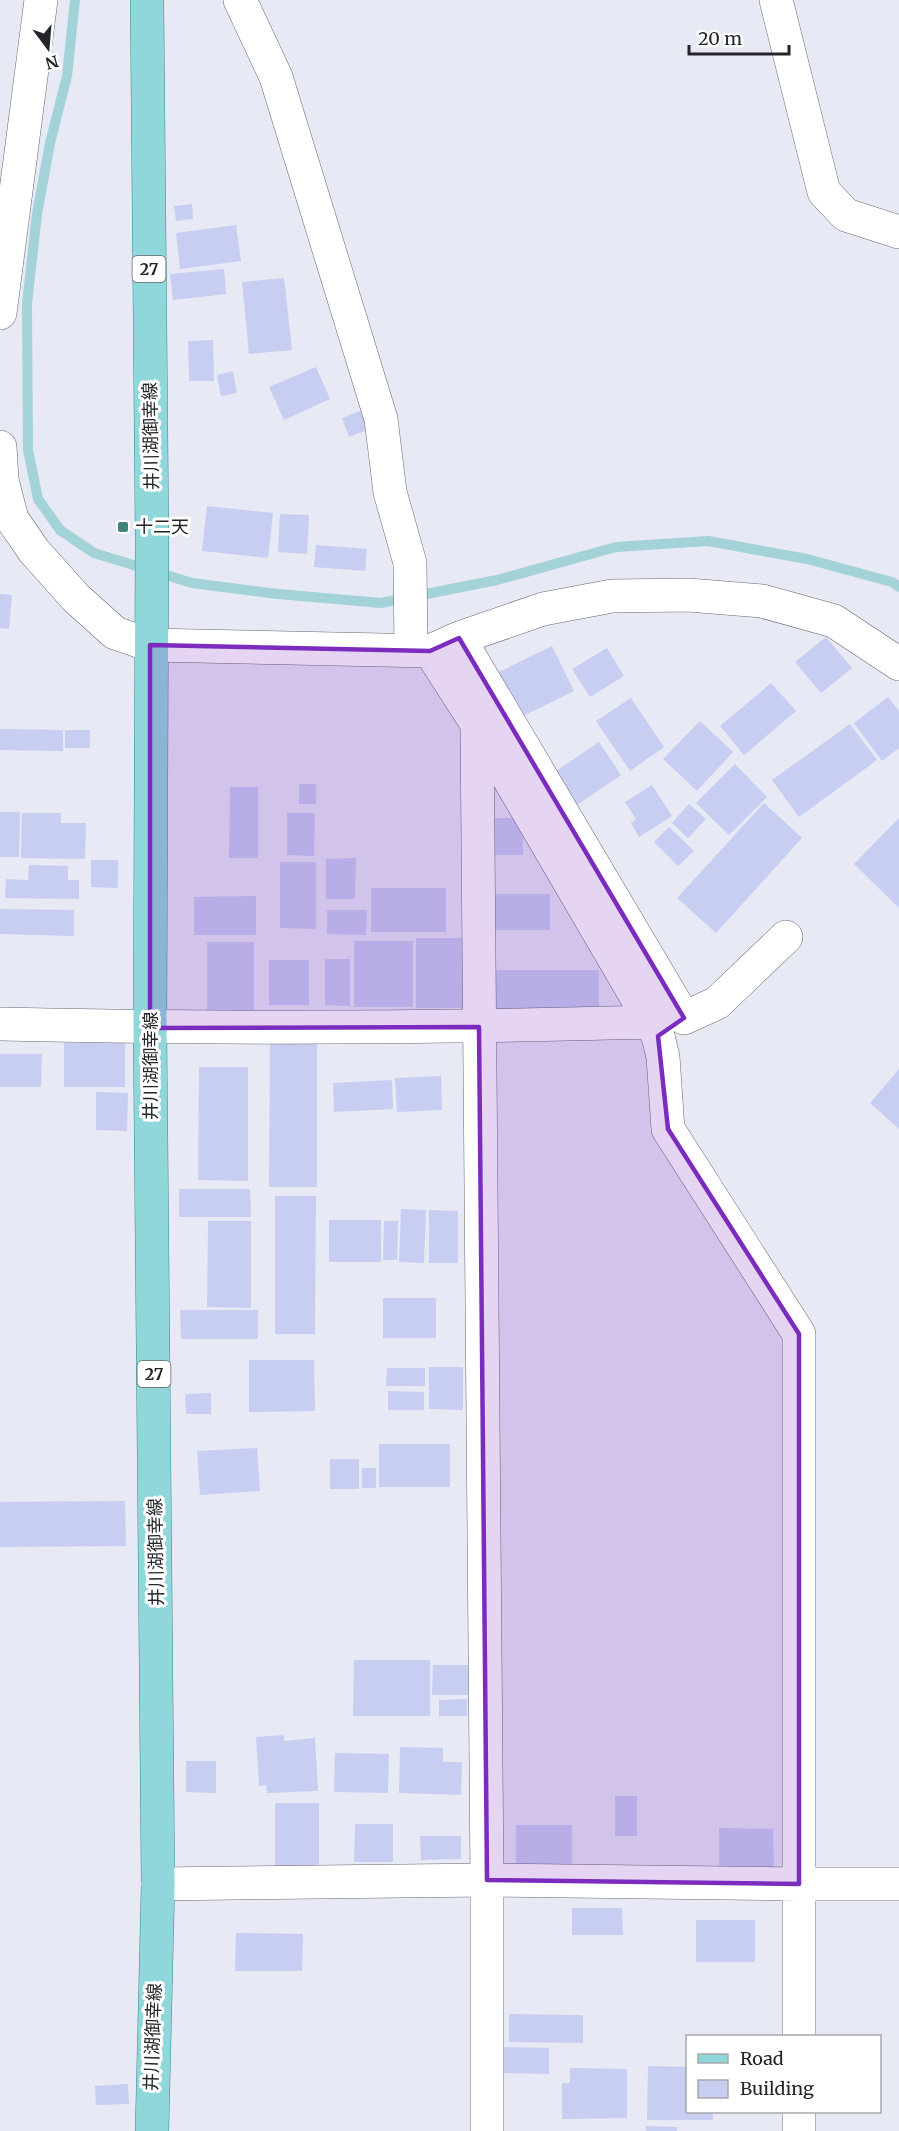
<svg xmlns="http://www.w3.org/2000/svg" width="899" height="2131" viewBox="0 0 899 2131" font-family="Merriweather,'Noto Sans JP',serif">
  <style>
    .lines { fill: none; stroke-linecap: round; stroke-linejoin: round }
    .stream { stroke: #a3d2d7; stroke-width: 10 }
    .building { fill: #c7cef1 }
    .minor-casing { stroke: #666873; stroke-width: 34 }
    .primary-casing { stroke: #3a878d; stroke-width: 34 }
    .minor { stroke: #fff; stroke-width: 33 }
    .primary { stroke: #90d7db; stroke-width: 33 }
    .marked { fill: #7b2cbf; fill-opacity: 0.2; stroke: #7b2cbf; stroke-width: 4.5; stroke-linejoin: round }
    .poi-dot { fill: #40857c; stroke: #fff; stroke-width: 2 }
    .labels { text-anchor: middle; stroke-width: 6; stroke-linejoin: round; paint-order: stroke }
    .shield { fill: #fff; stroke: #666669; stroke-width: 1.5 }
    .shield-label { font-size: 16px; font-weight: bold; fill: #242529 }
    .street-label { font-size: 18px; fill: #242529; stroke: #fff }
    .poi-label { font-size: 18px; fill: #242529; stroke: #fff; text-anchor: start }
  </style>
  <rect width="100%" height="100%" fill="#e7e9f5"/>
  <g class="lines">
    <path class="stream" d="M75 0 67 76 50 143 37 214 27 304 28 450 38 499 60 530 94 553 192 583 278 594 381 603 497 580 616 547 708 541 807 559 892 582 899 587"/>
  </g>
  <path class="building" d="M192 204 193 219 176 221 174 206Z
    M236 225 241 261 180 269 176 233Z
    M224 269 226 294 173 300 170 274Z
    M284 278 292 350 249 354 242 282Z
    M213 340 214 381H189L188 341Z
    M316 367 330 399 284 420 269 387Z
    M233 371 237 393 221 396 217 375Z
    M363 410 370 429 349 437 342 418Z
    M207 506 273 513 268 558 202 551Z
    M280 514 309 515 307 554 278 552Z
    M316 545 367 549 365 571 314 567Z
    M0 594 12 595 9 629 0 628Z
    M826 637 852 668 821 693 795 662Z
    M552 646 574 691 517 719 495 674Z
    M607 648 624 676 590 697 572 669Z
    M771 683 796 711 744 755 720 726Z
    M888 697 899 711V748L882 761 854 723Z
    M631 698 664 747 630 771 596 721Z
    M700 721 733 752 697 791 663 759Z
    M850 724 877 760 799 817 772 780Z
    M0 729 63 730V751L0 750Z
    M65 730H90V748H65Z
    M599 742 621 775 571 809 549 776Z
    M735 764 767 797 729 835 696 803Z
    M299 784H316V804H299Z
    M652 785 672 816 639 837 631 823 636 819 625 802Z
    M230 787H258V858H229Z
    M764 803 802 838 716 933 677 898Z
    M689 804 706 819 688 838 672 823Z
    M0 812H20L19 857H0Z
    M22 813H61V823H86L85 859 21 858Z
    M287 813H315L314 856 287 855Z
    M488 818H523V855H488Z
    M899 818V908L854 864Z
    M669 827 694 851 678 866 654 842Z
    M356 858 355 899H326V859Z
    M91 860H118V888L91 887Z
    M280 862H316V929L280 928Z
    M29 865 68 866V880H79V899L5 898 6 879 28 880Z
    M371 888H446V932H371Z
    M494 894H550V930H494Z
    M256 896V935H194V897Z
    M0 909 74 910V936L0 934Z
    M327 910H367L366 935 327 934Z
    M416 938H464V1008H416Z
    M354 941H413V1007H354Z
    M207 942H254V1012H207Z
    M325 959H350V1006L325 1005Z
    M269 960H309V1005H269Z
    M491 970H599V1009H491Z
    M270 1042H317V1187H269Z
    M64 1043H125V1087H64Z
    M0 1054H42L41 1087H0Z
    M199 1067H248V1181L198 1180Z
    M899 1069V1129L870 1103Z
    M441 1076 442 1110 397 1112 395 1078Z
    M392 1080 393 1109 334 1112 333 1083Z
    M96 1092 128 1093 127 1131 96 1130Z
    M179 1189H250L251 1217H179Z
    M275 1196H316L315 1334H275Z
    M401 1209 426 1210 424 1263 399 1262Z
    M429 1210 458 1211V1263H429Z
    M329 1220H381V1262H329Z
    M208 1221H251V1308L207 1307Z
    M384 1221H398L397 1260H383Z
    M383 1298H436V1338H383Z
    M180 1310H258V1339H181Z
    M249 1360H314L315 1411 249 1412Z
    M429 1367H463V1410L429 1409Z
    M387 1368H425V1386H386Z
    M388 1391 424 1392V1410H388Z
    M211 1393V1414H186L185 1394Z
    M379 1444H450V1487H379Z
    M257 1448 260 1491 200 1495 197 1451Z
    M330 1459H359V1489H330Z
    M362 1468H376V1488H362Z
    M125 1501 126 1546 0 1547V1502Z
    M354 1660H430V1716H353Z
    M433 1665H469L468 1695H432Z
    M467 1699V1716H439V1700Z
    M284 1735V1741L315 1738 318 1791 267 1793 266 1785 259 1786 256 1737Z
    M400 1747 443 1748V1762H462L461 1795 399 1793Z
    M335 1753 389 1754 388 1793 334 1792Z
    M186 1761H216V1793L186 1792Z
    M615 1796H637V1836H615Z
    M275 1803H319V1868L275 1869Z
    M355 1824H393V1862H354Z
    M516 1825H572V1865H516Z
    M719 1828 773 1829 774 1869H719Z
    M420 1836H461V1859L421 1860Z
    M572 1908H622L623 1935H572Z
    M696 1920H755V1962H696Z
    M236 1933 303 1934 302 1971H235Z
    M509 2014 583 2015V2043L509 2042Z
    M500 2047 549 2048V2074L500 2073Z
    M648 2066 688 2067V2112H713V2120H647Z
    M570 2068 627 2069V2118L562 2119V2083H570Z
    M128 2084 129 2104 96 2105 95 2086Z
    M646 2126 677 2127V2131H646Z"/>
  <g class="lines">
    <g class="minor-casing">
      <path id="minor" d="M240 0 276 77 381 419 390 492 410 563 411 651
        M776 0 824 192 846 215 899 232
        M0 313 41 0
        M0 447 2 480 12 519 34 551 76 598 115 633 150 645 430 651 459 638 543 609 612 596 688 595 762 601 834 621 899 664
        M459 638 684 1018 717 1003 786 937
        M430 651 477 724 651 1022 658 1036 663 1057 668 1129 799 1334V2036
        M477 726 487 1880V2131
        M0 1024C217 1029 434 1028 651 1022
        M158 1884 487 1880 799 1884H899
        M799 2112V2131"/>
    </g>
    <g class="primary-casing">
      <path id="primary" d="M147 0 152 538 150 1028 158 1884 152 2131"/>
    </g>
    <use href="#minor" class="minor"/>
    <use href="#primary" class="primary"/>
  </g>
  <path class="marked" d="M459 638 684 1018 658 1036 668 1129 799 1334V1884L487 1880 479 1027 150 1028V645L430 651Z"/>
  <rect class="poi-dot" x="117" y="521" width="12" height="12" rx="3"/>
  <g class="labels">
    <g class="shield">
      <rect x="132.5" y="256" width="33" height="26" rx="4.5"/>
      <rect x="137.5" y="1361" width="33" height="26" rx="4.5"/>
    </g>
    <g class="shield-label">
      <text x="149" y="275">27</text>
      <text x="154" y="1380">27</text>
    </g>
    <g class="street-label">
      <text transform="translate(151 436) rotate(-91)" y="6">井川湖御幸線</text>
      <text transform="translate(151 1066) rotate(-90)" y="6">井川湖御幸線</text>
      <text transform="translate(156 1552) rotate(-91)" y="6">井川湖御幸線</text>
      <text transform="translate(153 2037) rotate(-88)" y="6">井川湖御幸線</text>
    </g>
    <g class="poi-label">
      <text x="135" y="533">十二天</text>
    </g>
  </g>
  <rect x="686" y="2035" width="195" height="78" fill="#ffffff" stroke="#a7a8a9" stroke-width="1.5"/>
  <rect x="698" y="2054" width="30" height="9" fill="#90d7db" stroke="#a7a8a9" stroke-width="1.5"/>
  <text x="740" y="2065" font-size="18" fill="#242529">Road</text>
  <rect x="698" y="2080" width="30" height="18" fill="#c7cef1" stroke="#a7a8a9" stroke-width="1.5"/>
  <text x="740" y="2095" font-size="18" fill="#242529">Building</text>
  <g transform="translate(48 48) rotate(164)" stroke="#ffffff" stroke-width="4.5" paint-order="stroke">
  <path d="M0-4.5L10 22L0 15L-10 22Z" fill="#242529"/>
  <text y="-9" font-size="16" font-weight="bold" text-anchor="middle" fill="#242529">N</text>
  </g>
  <path d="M689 45v9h100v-9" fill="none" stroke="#242529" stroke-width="3"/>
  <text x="698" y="45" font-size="18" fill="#242529" stroke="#ffffff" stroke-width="4.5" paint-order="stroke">20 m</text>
</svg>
